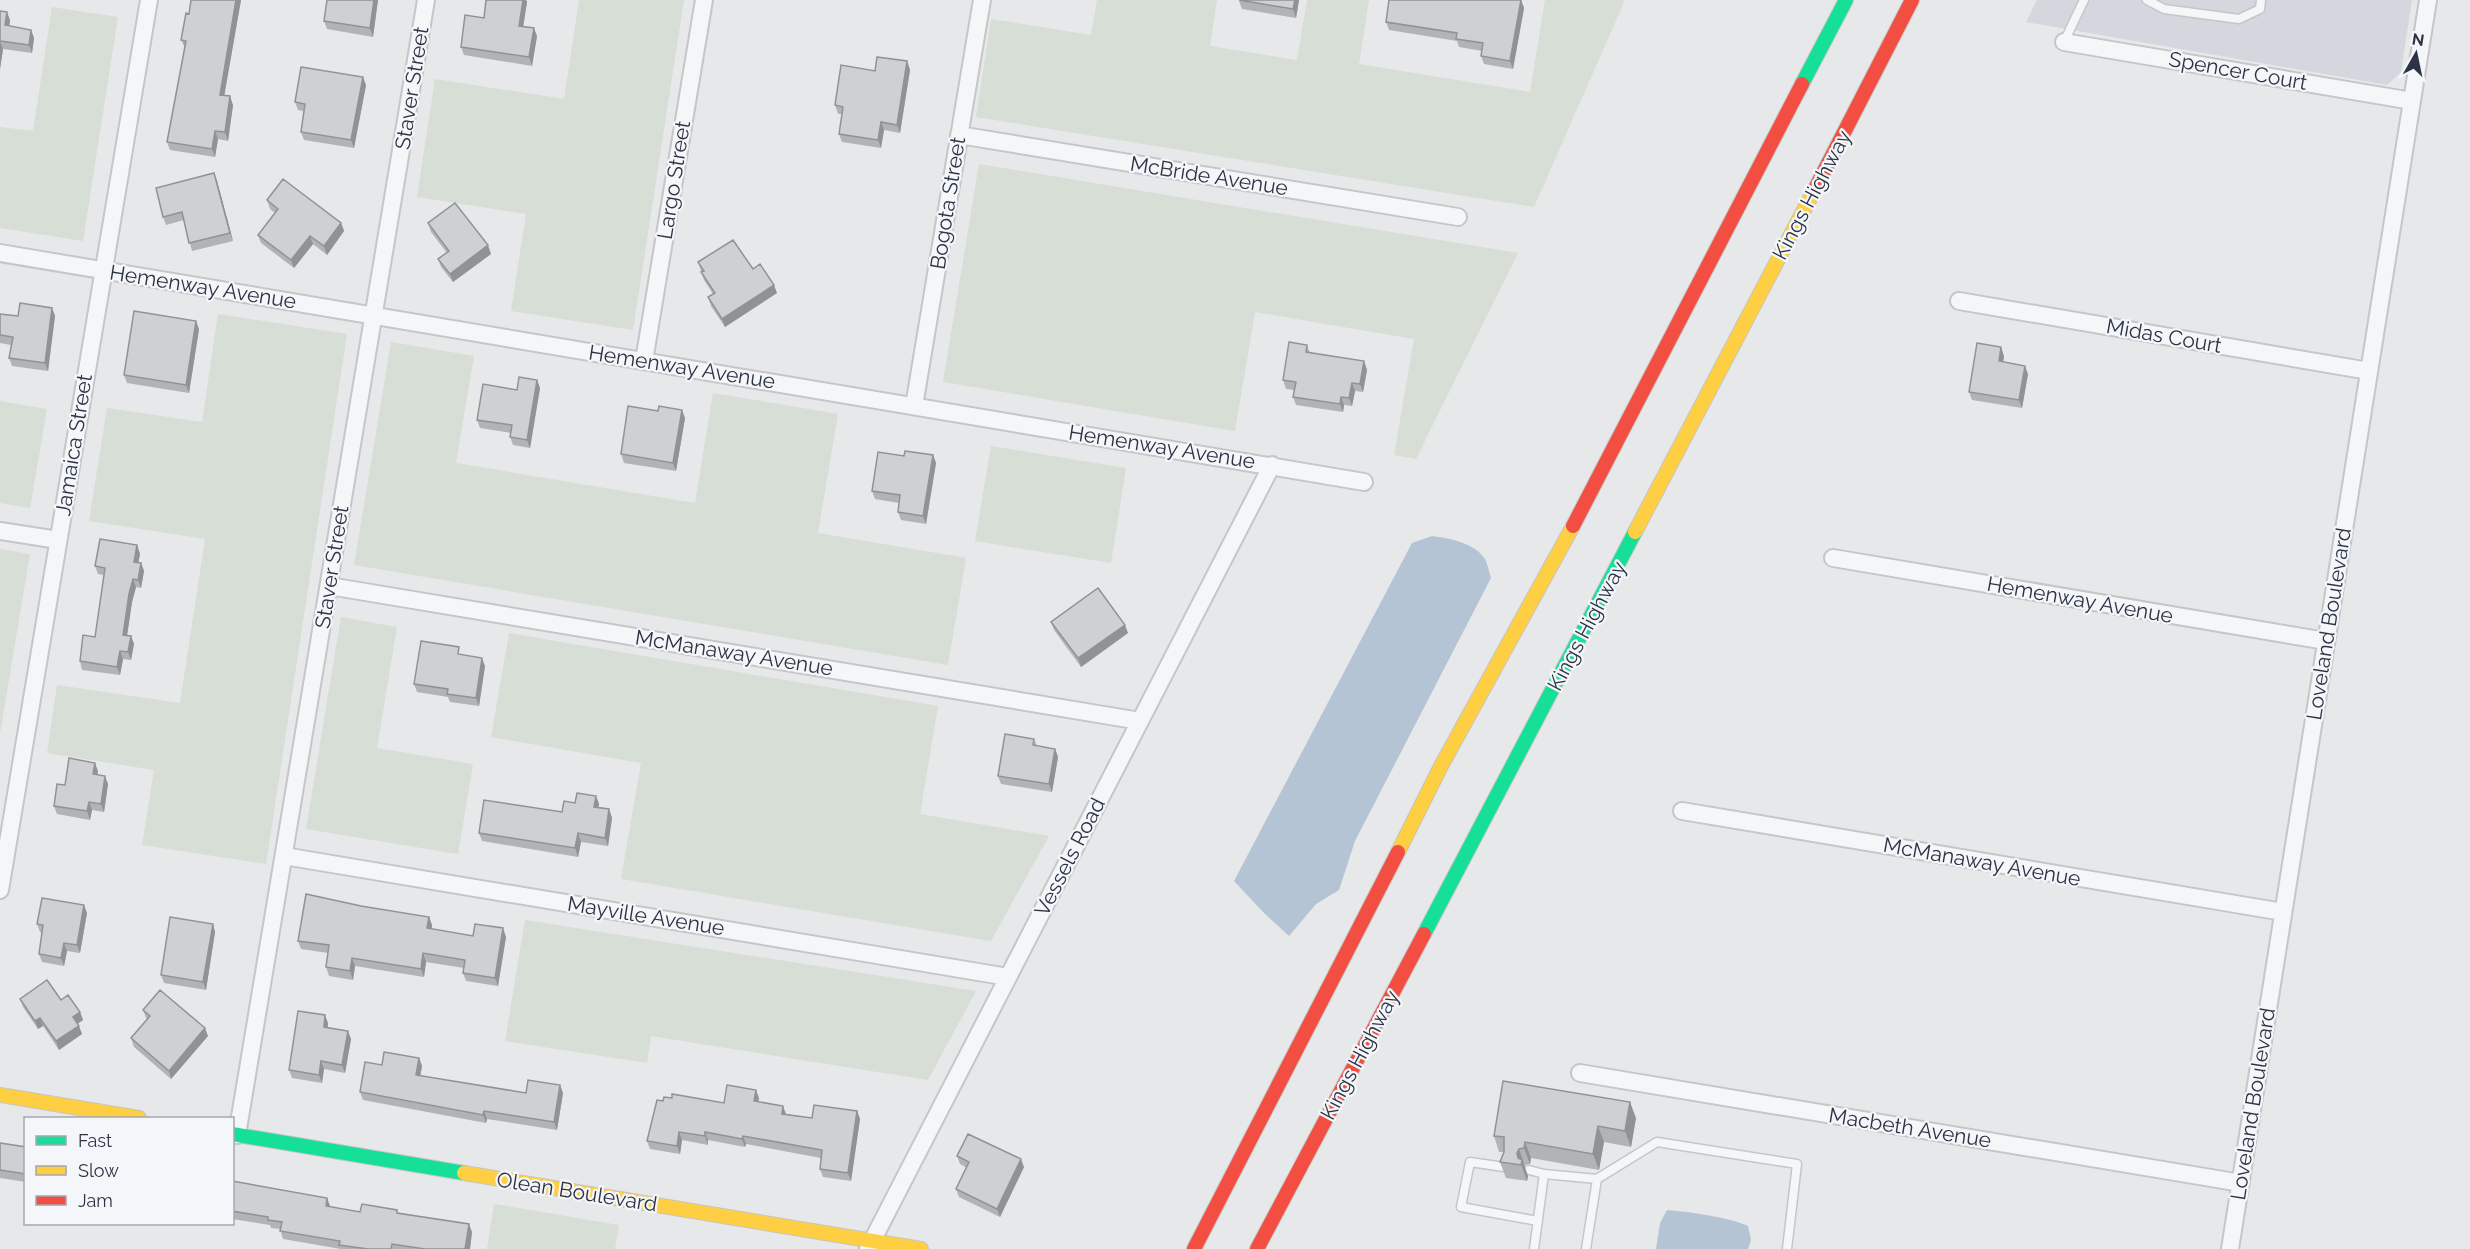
<svg xmlns="http://www.w3.org/2000/svg" width="2470" height="1249" viewBox="0 0 2470 1249" font-family="Raleway,sans-serif">
  <style>
    .built { fill: #d4d7dd }
    .green { fill: #d6ded6 }
    .water { fill: #b4c4d5 }
    .lines { fill: none; stroke-linecap: round; stroke-linejoin: round }
    .lane-casing { stroke: #c4c6c8; stroke-width: 11 }
    .street-casing { stroke: #c4c6c8; stroke-width: 20 }
    .fast-casing { stroke: #c4c6c8; stroke-width: 16 }
    .slow-casing { stroke: #c4c6c8; stroke-width: 16 }
    .jam-casing { stroke: #c4c6c8; stroke-width: 16 }
    .lane { stroke: #f5f6f7; stroke-width: 8 }
    .street { stroke: #f5f6f7; stroke-width: 16 }
    .fast { stroke: #16e098; stroke-width: 14 }
    .slow { stroke: #ffcf43; stroke-width: 14 }
    .jam { stroke: #f24e42; stroke-width: 14 }
    .wall { fill: #b1b3b5 }
    .shaded-wall { fill: #909294 }
    .building { fill: #ced0d3; stroke: #909294; stroke-width: 1.5 }
    .labels { text-anchor: middle; stroke-width: 4.5; stroke-linejoin: round; paint-order: stroke }
    .street-label { font-size: 21px; fill: #2b3445; stroke: #f4f6f9 }
  </style>
  <rect width="100%" height="100%" fill="#e6e8ea"/>
  <path class="built" d="M2037 0H2412L2401 72 2387 85 2026 22Z"/>
  <path class="green" d="M579 0H684L633 330 511 311 526 214 417 197 435 79 564 99Z
    M1097 0H1217L1210 46 1297 60 1307 0H1369L1359 64 1530 92 1545 0H1625L1534 207 976 117 991 19 1091 35Z
    M52 7 118 17 83 241 0 228V127L33 131Z
    M979 164 1518 253 1416 459 1394 455 1414 339 1255 312 1235 431 943 382Z
    M218 314 347 334 266 864 142 845 154 770 47 753 57 685 180 703 205 539 89 521 107 408 202 422Z
    M391 342 474 356 456 463 695 503 713 393 838 414 818 533 966 558 948 665 354 565Z
    M0 401 47 409 30 508 0 503Z
    M991 446 1126 468 1111 563 975 541Z
    M0 549 30 554 0 734Z
    M341 617 397 627 377 748 473 764 458 854 306 829Z
    M509 633 938 706 920 814 1049 836 991 941 621 879 641 763 491 737Z
    M525 920 976 991 928 1080 651 1036 647 1063 505 1041Z
    M494 1204 619 1225 615 1249H487Z"/>
  <path class="water" d="M1432 536C1449 538 1475 543 1485 559 1488 565 1489 572 1491 578L1355 841 1339 890 1316 904 1289 936 1264 913 1234 881 1412 543Z
    M1667 1210C1690 1212 1728 1217 1748 1226L1751 1240 1748 1249H1656L1660 1223Z"/>
  <g class="lines">
    <g class="lane-casing">
      <path id="lane" d="M2147 0 2164 9 2239 19 2260 9 2261 0
        M2064 42 2084 0
        M1504 1167 1470 1162 1461 1207 1538 1221
        M1529 1170 1544 1174
        M1534 1249 1544 1174 1597 1179
        M1586 1249 1597 1179 1657 1142 1797 1164 1787 1249"/>
    </g>
    <g class="street-casing">
      <path id="street" d="M2064 42 2412 101
        M959 135 1458 217
        M0 253 1364 482
        M1959 301 2369 371
        M644 361 704 0
        M914 406 982 0
        M0 531 58 540
        M1833 558 2326 641
        M329 586 1140 721
        M1682 811 2283 912
        M284 856 1008 977
        M0 890 149 0
        M1580 1073 2241 1183
        M237 1135 426 0
        M868 1249 1272 465
        M2230 1249 2428 0"/>
    </g>
    <g class="fast-casing">
      <path id="fast" d="M1802 84 1846 0
        M1424 934 1635 532
        M232 1134 464 1173"/>
    </g>
    <g class="slow-casing">
      <path id="slow" d="M1635 532 1816 187
        M1398 852 1441 766 1573 526
        M0 1095 139 1118
        M464 1173 921 1249"/>
    </g>
    <g class="jam-casing">
      <path id="jam" d="M1816 187 1912 0
        M1573 526 1802 84
        M1194 1249 1398 852
        M1257 1249 1424 934"/>
    </g>
    <use href="#lane" class="lane"/>
    <use href="#street" class="street"/>
    <use href="#fast" class="fast"/>
    <use href="#slow" class="slow"/>
    <use href="#jam" class="jam"/>
  </g>
  <path class="wall" d="M191 0H241L224 95 233 105 228 141 218 139 215 157 170 150 167 142 185 48 181 40 189 14Z
    M327 0H378L373 37 327 29 324 21Z
    M486 0H526L527 2 523 27 537 36 532 66 464 55 461 47 484 18Z
    M1299 0 1296 18 1242 9 1239 1Z
    M1521 0 1524 8 1513 69 1484 64 1481 56 1482 51 1459 47 1457 41 1389 30 1386 22Z
    M0 11 10 20 9 26 31 30 34 38 32 53 3 49 0 69Z
    M907 61 910 70 900 133 884 130 881 148 842 142 839 134 842 114H838L835 105 875 71Z
    M366 85 354 148 304 140 301 132 304 111 298 110 295 102Z
    M214 173 217 181 233 241 192 251 184 220 166 225 163 217Z
    M267 200 341 223 344 231 327 255 313 244 294 268 261 243 258 235 275 213 270 209Z
    M428 223 491 254 453 282 441 267 438 259 447 253 431 232Z
    M698 262 753 269 777 293 725 327 711 306 708 297 713 294 704 280Z
    M52 308 55 316 48 371 12 366 9 358 11 345 0 343V314L18 316Z
    M199 329 189 393 127 383 124 375Z
    M1307 345 1310 353 1364 361 1367 370 1363 392 1355 391 1352 406 1344 405 1343 412 1296 405 1293 397 1295 390 1286 389 1283 380Z
    M2004 356 2003 362 2028 374 2022 408 1972 400 1969 392Z
    M537 380 540 388 530 448 513 445 510 437 511 433 480 428 477 420 517 390Z
    M685 418 676 471 624 463 621 454Z
    M933 455 936 463 926 524 901 520 898 512 899 503 875 499 872 491 904 456Z
    M137 545 140 554 138 563H141L144 571 141 588 136 587 132 602 127 635 131 636 134 644 131 660 123 659 120 675 82 670 80 661 95 637 104 575 98 574 95 566Z
    M1051 622 1128 633 1081 667 1054 630Z
    M462 654 485 666 479 706 450 702 448 697 417 692 414 684Z
    M1034 739 1037 746 1055 749 1058 757 1052 792 1001 784 998 776Z
    M98 771 97 775 108 784 104 812 92 810 90 820 57 814 54 806 65 785Z
    M596 796 599 804 598 807 609 809 612 818 608 846 581 842 578 857 482 841 479 833 562 812 575 803Z
    M361 906 429 917 432 925V929L473 936 506 937 498 986 466 981 463 973 464 968 426 962 424 977 355 966 353 980 329 976 326 967 328 953 301 949 298 941Z
    M87 913 80 953 67 951 64 966 42 962 39 954 42 933 40 932 37 924Z
    M213 924 215 932 206 990 164 983 161 975Z
    M20 999 61 1000 80 1012 83 1020 77 1024 82 1034 59 1050 43 1026 38 1029 23 1007Z
    M143 1010 208 1036 171 1079 134 1047 131 1038 148 1020 146 1018Z
    M328 1023V1028L351 1039 345 1073 324 1069 322 1083 292 1078 289 1070Z
    M419 1058 422 1066 420 1076 526 1093H563L557 1130 487 1119 486 1123 363 1100 360 1092 382 1065Z
    M759 1098 758 1102 786 1114 812 1118 857 1111 860 1119 851 1181 823 1177 820 1169 821 1158 746 1144 745 1147 708 1140V1145L682 1140 680 1154 650 1149 647 1141 663 1101 724 1103Z
    M1636 1118 1631 1147 1604 1142 1599 1170 1531 1158 1530 1164 1525 1165 1524 1166 1528 1176 1527 1181 1506 1178 1500 1162 1504 1152H1499L1494 1136Z
    M0 1143 26 1147V1182L0 1178Z
    M957 1156 1024 1167 1000 1217 959 1197 956 1189 967 1168 960 1164Z
    M232 1181 327 1198 330 1207 360 1212 399 1213 472 1232 470 1249H341L283 1239 280 1229 271 1228 270 1225 232 1219Z"/>
  <path class="shaded-wall" d="M236 0H241L223 103 220 95Z
    M374 0H378L373 37 370 28Z
    M523 0H526L527 2 522 34 519 26Z
    M1295 0H1299L1296 18 1293 9Z
    M1521 0 1524 8 1513 69 1510 61Z
    M7 12 10 20 8 34 5 25Z
    M534 28 537 36 532 66 529 57Z
    M31 30 34 38 32 53 29 45Z
    M0 41 3 49 0 69Z
    M907 61 910 70 900 133 897 125Z
    M363 77 366 85 354 148 351 140Z
    M230 96 233 105 228 141 225 132Z
    M881 122 884 130 881 148 878 140Z
    M215 131 218 139 215 157 212 149Z
    M214 173 217 181 233 241 230 233Z
    M341 223 344 231 327 255 324 246Z
    M310 236 313 244 294 268 291 260Z
    M488 245 491 254 453 282 450 274Z
    M774 285 777 293 725 327 722 319Z
    M52 308 55 316 48 371 45 363Z
    M196 321 199 329 189 393 186 385Z
    M2001 347 2004 356 2002 370 1999 361Z
    M1364 361 1367 370 1363 392 1360 384Z
    M2025 366 2028 374 2022 408 2019 400Z
    M537 380 540 388 530 448 527 440Z
    M1352 383 1355 391 1352 406 1349 398Z
    M1341 397 1344 405 1343 412 1340 404Z
    M682 410 685 418 676 471 673 463Z
    M933 455 936 463 926 524 923 516Z
    M137 545 140 554 137 570 134 562Z
    M141 563 144 571 141 588 138 580Z
    M133 579 136 587 132 602 126 643 123 635 129 594Z
    M1125 625 1128 633 1081 667 1078 658Z
    M131 636 134 644 131 660 128 652Z
    M120 651 123 659 120 675 117 667Z
    M482 658 485 666 479 706 476 698Z
    M1055 749 1058 757 1052 792 1049 784Z
    M95 763 98 771 96 782 93 774Z
    M105 776 108 784 104 812 101 804Z
    M596 796 599 804 597 815 594 807Z
    M89 802 92 810 90 820 87 811Z
    M609 809 612 818 608 846 605 838Z
    M578 833 581 842 578 857 575 848Z
    M84 905 87 913 80 953 77 945Z
    M429 917 432 925 430 937 427 928Z
    M213 924 215 932 206 990 203 982Z
    M503 928 506 937 498 986 495 978Z
    M64 943 67 951 64 966 61 958Z
    M423 953 426 962 424 977 421 969Z
    M352 958 355 966 353 980 350 971Z
    M80 1012 83 1020 76 1025 73 1017Z
    M325 1015 328 1023 326 1035 324 1027Z
    M40 1018 43 1026 38 1029 35 1021Z
    M79 1026 82 1034 59 1050 56 1041Z
    M205 1028 208 1036 171 1079 169 1071Z
    M348 1031 351 1039 345 1073 342 1065Z
    M419 1058 422 1066 419 1083 416 1075Z
    M321 1061 324 1069 322 1083 319 1075Z
    M560 1085 563 1093 557 1130 554 1122Z
    M756 1090 759 1098 757 1109 754 1101Z
    M1630 1102 1636 1118 1631 1147 1625 1131Z
    M783 1106 786 1114H782Z
    M484 1111 487 1119 486 1123 483 1115Z
    M857 1111 860 1119 851 1181 848 1173Z
    M1598 1126 1604 1142 1599 1170 1593 1154Z
    M679 1132 682 1140 680 1154 677 1146Z
    M705 1132 708 1140V1145L705 1136Z
    M743 1136 746 1144 745 1147 742 1139Z
    M1525 1142 1531 1158 1530 1164 1524 1148Z
    M1519 1149 1528 1176 1527 1181 1517 1153Z
    M1021 1159 1024 1167 1000 1217 997 1209Z
    M327 1198 330 1206 329 1215 326 1206Z
    M469 1224 472 1232 470 1249H465Z"/>
  <path class="building" d="M191 0H236L220 95 230 96 225 132 215 131 212 149 167 142 186 41 181 40 186 13 189 14Z
    M327 0H374L370 28 324 21Z
    M486 0H523L519 26 534 28 529 57 461 47 465 15 484 18Z
    M1239 0H1295L1293 9Z
    M1389 0H1521L1510 61 1481 56 1483 43 1456 39 1457 33 1386 22Z
    M0 11 7 12 5 25 31 30 29 45 0 41Z
    M877 57 907 61 897 125 881 122 878 140 839 134 843 107 835 105 841 65 875 71Z
    M301 67 363 77 351 140 301 132 305 104 295 102Z
    M214 173 230 233 189 243 182 212 163 217 156 188Z
    M283 179 341 223 324 246 310 236 291 260 258 235 278 209 267 200Z
    M455 203 488 245 450 274 438 259 449 251 428 223Z
    M733 240 753 269 760 264 774 285 722 319 708 297 715 293 701 272 704 271 698 262Z
    M20 303 52 308 45 363 9 358 13 337 0 335V314L18 316Z
    M134 311 196 321 186 385 124 375Z
    M1289 342 1307 345 1306 352 1364 361 1360 384 1352 383 1349 398 1341 397 1340 404 1293 397 1296 382 1283 380Z
    M1977 343 2001 347 1999 361 2025 366 2019 400 1969 392Z
    M519 377 537 380 527 440 510 437 512 425 477 420 483 384 517 390Z
    M628 406 658 411 659 406 682 410 673 463 621 454Z
    M905 451 933 455 923 516 898 512 900 495 872 491 878 452 904 456Z
    M100 539 137 545 134 562 141 563 138 580 133 579 129 594 123 635 131 636 128 652 120 651 117 667 80 661 83 635 95 637 105 568 95 566Z
    M1098 588 1125 625 1078 658 1051 622Z
    M421 641 459 647 458 654 482 658 476 698 447 694 448 689 414 684Z
    M1005 734 1034 739 1033 745 1055 749 1049 784 998 776Z
    M69 758 95 763 93 774 105 776 101 804 89 802 87 811 54 806 57 784 65 785Z
    M577 793 596 796 594 807 609 809 605 838 578 833 575 848 479 833 484 800 562 812 564 801 575 803Z
    M306 894 361 906 429 917 427 928 473 936 475 924 503 928 495 978 463 973 465 960 423 953 421 969 352 958 350 971 326 967 329 945 298 941Z
    M42 898 84 905 77 945 64 943 61 958 39 954 43 925 37 924Z
    M170 917 213 924 203 982 161 975Z
    M47 980 61 1000 68 995 80 1012 73 1017 79 1026 56 1041 40 1018 35 1021 20 999Z
    M160 990 205 1028 169 1071 131 1038 150 1016 143 1010Z
    M298 1011 325 1015 324 1027 348 1031 342 1065 321 1061 319 1075 289 1070Z
    M384 1052 419 1058 416 1075 526 1093 528 1080 560 1085 554 1122 484 1111 483 1115 360 1092 365 1062 382 1065Z
    M1503 1081 1630 1102 1625 1131 1598 1126 1593 1154 1525 1142 1524 1148 1519 1149 1517 1153 1518 1158 1522 1160 1521 1165 1500 1162 1504 1152V1137L1494 1136Z
    M727 1085 756 1090 754 1101 783 1106 782 1114 812 1118 814 1105 857 1111 848 1173 820 1169 822 1150 743 1136 742 1139 705 1132V1136L679 1132 677 1146 647 1141 657 1100 663 1101 664 1097 672 1098V1094L724 1103Z
    M968 1134 1021 1159 997 1209 956 1189 969 1162 957 1156Z
    M0 1143 26 1147V1174L0 1170Z
    M232 1181 327 1198 326 1206 360 1212 362 1204 397 1210V1213L469 1224 465 1249H425L392 1244 391 1249H368L339 1245 340 1241 280 1231 282 1222 268 1220V1217L232 1211Z"/>
  <g class="labels">
    <g class="street-label">
      <text transform="translate(2238 71) rotate(10)" y="7">Spencer Court</text>
      <text transform="translate(412 88) rotate(-81)" y="7">Staver Street</text>
      <text transform="translate(1209 176) rotate(9)" y="7">McBride Avenue</text>
      <text transform="translate(674 180) rotate(-81)" y="7">Largo Street</text>
      <text transform="translate(1812 195) rotate(-62)" y="7">Kings Highway</text>
      <text transform="translate(948 203) rotate(-81)" y="7">Bogota Street</text>
      <text transform="translate(203 287) rotate(9)" y="7">Hemenway Avenue</text>
      <text transform="translate(2164 336) rotate(10)" y="7">Midas Court</text>
      <text transform="translate(682 367) rotate(9)" y="7">Hemenway Avenue</text>
      <text transform="translate(74 445) rotate(-81)" y="7">Jamaica Street</text>
      <text transform="translate(1162 447) rotate(9)" y="7">Hemenway Avenue</text>
      <text transform="translate(332 567) rotate(-81)" y="7">Staver Street</text>
      <text transform="translate(2080 600) rotate(10)" y="7">Hemenway Avenue</text>
      <text transform="translate(2329 624) rotate(-81)" y="7">Loveland Boulevard</text>
      <text transform="translate(1587 626) rotate(-62)" y="7">Kings Highway</text>
      <text transform="translate(734 653) rotate(9)" y="7">McManaway Avenue</text>
      <text transform="translate(1070 857) rotate(-63)" y="7">Vessels Road</text>
      <text transform="translate(1982 862) rotate(10)" y="7">McManaway Avenue</text>
      <text transform="translate(646 916) rotate(9)" y="7">Mayville Avenue</text>
      <text transform="translate(1360 1055) rotate(-62)" y="7">Kings Highway</text>
      <text transform="translate(2253 1104) rotate(-81)" y="7">Loveland Boulevard</text>
      <text transform="translate(1910 1128) rotate(9)" y="7">Macbeth Avenue</text>
      <text transform="translate(577 1192) rotate(9)" y="7">Olean Boulevard</text>
    </g>
  </g>
  <rect x="24" y="1117" width="210" height="108" fill="#f4f6f9" stroke="#a4a8b1" stroke-width="1.5"/>
  <rect x="36" y="1136" width="30" height="9" fill="#16e098" stroke="#a4a8b1" stroke-width="1.5"/>
  <text x="78" y="1147" font-size="18" fill="#2b3445">Fast</text>
  <rect x="36" y="1166" width="30" height="9" fill="#ffcf43" stroke="#a4a8b1" stroke-width="1.5"/>
  <text x="78" y="1177" font-size="18" fill="#2b3445">Slow</text>
  <rect x="36" y="1196" width="30" height="9" fill="#f24e42" stroke="#a4a8b1" stroke-width="1.5"/>
  <text x="78" y="1207" font-size="18" fill="#2b3445">Jam</text>
  <g transform="translate(2416 54) rotate(9)" stroke="#f4f6f9" stroke-width="4.5" paint-order="stroke">
  <path d="M0-4.5L10 22L0 15L-10 22Z" fill="#2b3445"/>
  <text y="-9" font-size="16" font-weight="bold" text-anchor="middle" fill="#2b3445">N</text>
  </g>
</svg>
